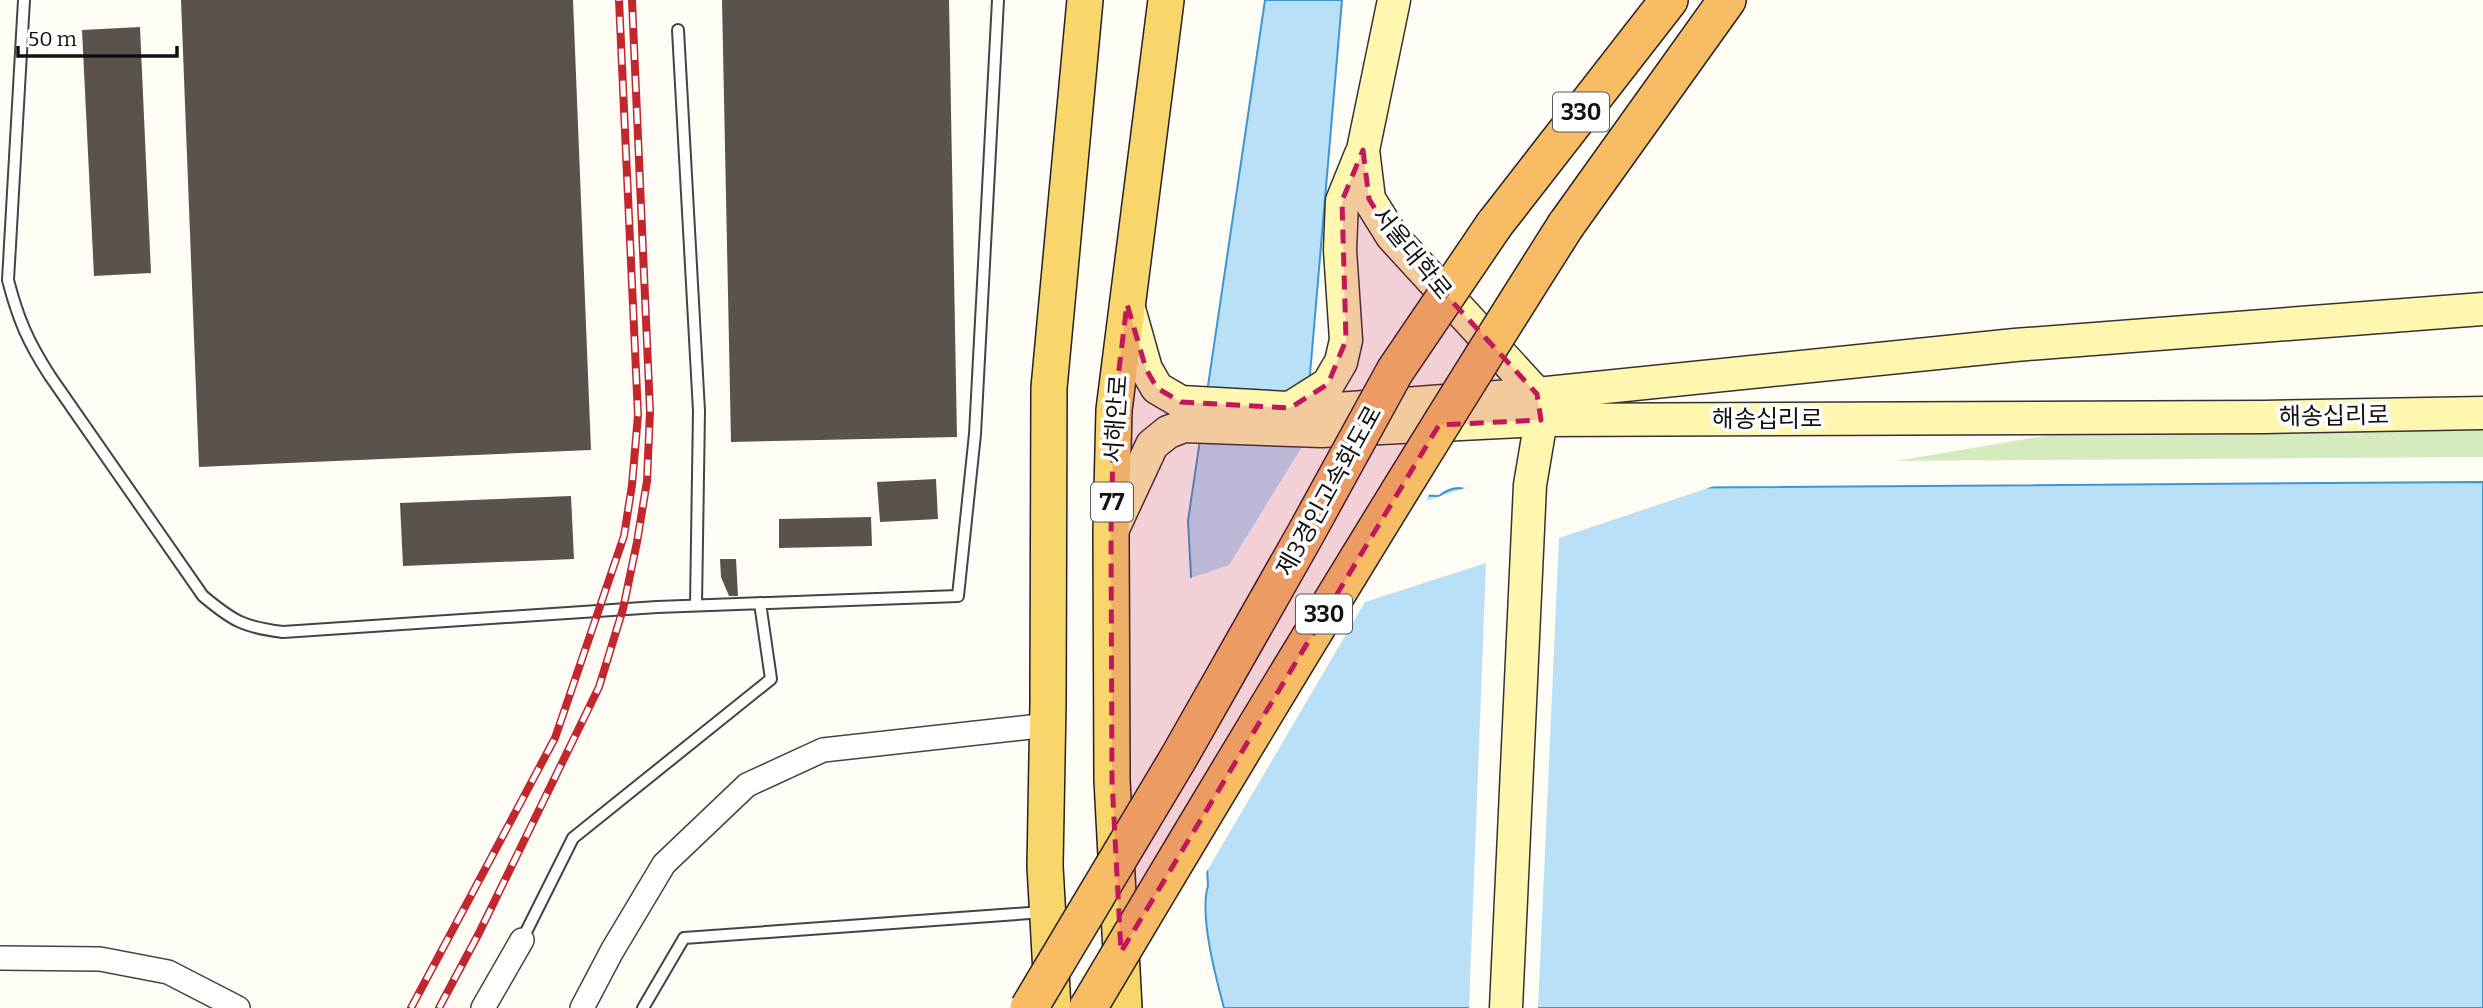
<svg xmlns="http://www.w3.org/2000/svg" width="2483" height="1008" viewBox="0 0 2483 1008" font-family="Bitter,'Noto Sans KR',serif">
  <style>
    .green { fill: #d5ebbd }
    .water { fill: #b9e0f7; stroke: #3f96cf; stroke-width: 2 }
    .pier { fill: #fffdf5 }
    .building { fill: #5a524d }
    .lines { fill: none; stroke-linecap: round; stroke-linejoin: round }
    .service-casing { stroke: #444; stroke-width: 14 }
    .minor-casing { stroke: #444; stroke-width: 26 }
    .secondary-casing { stroke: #333; stroke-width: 35 }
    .primary-casing { stroke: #222; stroke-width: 38 }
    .trunk-casing { stroke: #222; stroke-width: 40 }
    .service { stroke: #fff; stroke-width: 10 }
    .minor { stroke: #fff; stroke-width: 23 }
    .secondary { stroke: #fff6b0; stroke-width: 32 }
    .primary { stroke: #f9d66b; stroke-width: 35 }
    .trunk { stroke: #f7bc64; stroke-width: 37 }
    .rail-casing { stroke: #c4262e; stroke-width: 8 }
    .rail { stroke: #fff; stroke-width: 5; stroke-dasharray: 16; stroke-linecap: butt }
    .trunk-bridge-casing { stroke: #222; stroke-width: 40; stroke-linecap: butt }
    .trunk-bridge { stroke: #f7bc64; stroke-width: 37 }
    .marked { fill: #c2185b; fill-opacity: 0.2; stroke: #c2185b; stroke-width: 5; stroke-dasharray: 14 9; stroke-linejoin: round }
    .labels { text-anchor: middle; stroke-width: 7; stroke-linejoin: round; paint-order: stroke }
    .shield { fill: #fff; stroke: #585858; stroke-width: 2 }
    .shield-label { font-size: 23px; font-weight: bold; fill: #111 }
    .street-label { font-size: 24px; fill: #111; stroke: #fff }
  </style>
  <rect width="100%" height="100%" fill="#fffdf5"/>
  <path class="green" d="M2483 427V457L1896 461 2061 433Z"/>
  <path class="water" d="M1265 0H1342L1300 491 1439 496C1472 470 1496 515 1504 543L1527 552 1621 488 2483 482V1008H1224C1216 978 1199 915 1208 886L1188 521Z"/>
  <path class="pier" d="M1308 437 1303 487 1430 492 1426 501 1471 486 1487 492 1505 507 1507 515 1504 535 1506 540 1528 549 1539 545 1554 500 1564 487 1575 484H1720L1559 538 1538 1008H1469L1486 563 1365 602 1204 876 1188 579 1229 565Z"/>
  <path class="building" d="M181 0H573L591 450 199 467Z
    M722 0H949L957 437 731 442Z
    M140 27 151 273 94 276 82 30Z
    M936 479 938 519 880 522 877 482Z
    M571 496 574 559 403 566 400 503Z
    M871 517 872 546 779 548V519Z
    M720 559H736L738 596H729L721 577Z"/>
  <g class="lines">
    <g class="service-casing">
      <path id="service" d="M24 0 8 280C18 319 28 342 50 376L203 596C233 621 243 627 283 632L657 607 958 596 975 434 998 0
        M678 30 699 411 696 605
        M522 940 573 838 771 679 760 603
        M643 1008 684 938 1044 912"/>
    </g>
    <g class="minor-casing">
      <path id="minor" d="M0 958 100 959 168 972 238 1008
        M483 1008 522 940
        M582 1008 612 951 664 864 747 785 823 750 1048 725"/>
    </g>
    <g class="secondary-casing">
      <path id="secondary" d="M1394 0 1363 150 1369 199 1392 236 1537 394
        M1128 305 1146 369 1157 388 1181 402 1324 410 1537 394 2015 345 2483 309
        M1290 408 1328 384 1341 362 1346 340 1340 250 1342 201 1361 154
        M1112 531 1152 445 1168 432 1184 426 1322 431 1541 420 2264 417 2483 413
        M1506 1008 1530 485 1541 420 1538 402"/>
    </g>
    <g class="primary-casing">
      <path id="primary" d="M1053 1008 1045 866 1048 704 1049 388 1085 0
        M1124 1008 1112 780 1111 532 1114 410 1166 0"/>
    </g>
    <g class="trunk-casing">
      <path id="trunk" d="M1494 225 1669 0
        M1566 225 1727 0"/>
    </g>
    <use href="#service" class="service"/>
    <use href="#minor" class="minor"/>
    <use href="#secondary" class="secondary"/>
    <use href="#primary" class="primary"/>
    <use href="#trunk" class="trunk"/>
    <g class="rail-casing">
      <path id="rail" d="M411 1008 555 738 624 536 632 485 638 415 619 0
        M439 1008 479 933 599 687 623 609 637 542 647 481 650 411 632 0"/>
    </g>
    <use href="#rail" class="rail"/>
    <g class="trunk-bridge-casing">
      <path id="trunk-bridge" d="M1029 1008 1179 757 1305 535 1395 371 1494 225
        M1088 1008C1244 745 1402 483 1566 225"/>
    </g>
    <use href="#trunk-bridge" class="trunk-bridge"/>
  </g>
  <path class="marked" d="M1363 150 1369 199 1392 236 1537 394 1541 420 1439 425 1121 952 1112 780 1111 532 1114 410 1127 304 1146 369 1157 388 1181 402 1290 408 1328 384 1346 340 1342 201Z"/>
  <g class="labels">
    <g class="shield">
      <rect x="1553" y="92.5" width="56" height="39" rx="5"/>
      <rect x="1091" y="482.5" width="42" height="39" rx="5"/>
      <rect x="1296" y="594.5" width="56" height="39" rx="5"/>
    </g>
    <g class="shield-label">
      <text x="1581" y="120">330</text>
      <text x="1112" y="510">77</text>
      <text x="1324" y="622">330</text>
    </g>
    <g class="street-label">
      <text transform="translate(1412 253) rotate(51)" y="8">서울대학로</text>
      <text transform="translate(2334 416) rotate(-1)" y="8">해송십리로</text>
      <text transform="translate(1116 419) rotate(-86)" y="8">서해안로</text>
      <text x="1767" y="427">해송십리로</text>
      <text transform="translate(1329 491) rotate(-61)" y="8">제3경인고속화도로</text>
    </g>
  </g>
  <path d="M18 46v10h159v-10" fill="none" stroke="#111111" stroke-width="3.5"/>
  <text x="28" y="46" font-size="21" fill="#111111" stroke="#ffffff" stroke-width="5" paint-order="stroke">50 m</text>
</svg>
